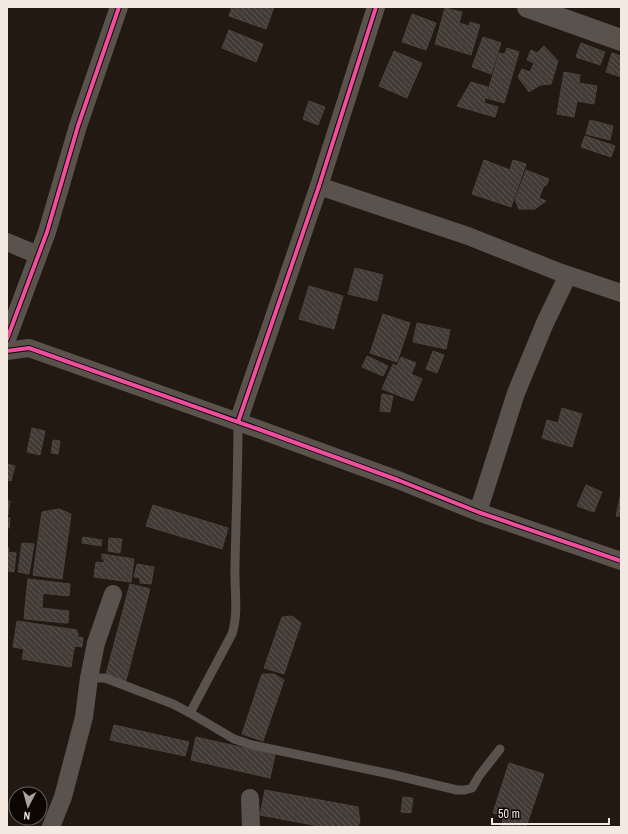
<svg xmlns="http://www.w3.org/2000/svg" width="628" height="834" viewBox="0 0 628 834" font-family="'Archivo Narrow',sans-serif">
  <style>
    .building { fill: url(#building-back-hatch); stroke: #4b443d }
    .lines { fill: none; stroke-linecap: round; stroke-linejoin: round }
    .service { stroke: #59524d; stroke-width: 9 }
    .minor { stroke: #59524d; stroke-width: 18 }
    .tertiary { stroke: #59524d; stroke-width: 22 }
    .cycleway-casing { stroke: #0c0603; stroke-width: 6 }
    .cycleway { stroke: #ef4d9e; stroke-width: 4 }
  </style>
  <defs>
    <pattern id="building-back-hatch" width="6" height="6" patternUnits="userSpaceOnUse"><rect width="6" height="6" fill="#423a34"/><path d="M-1 5l2 2M0 0l6 6M5-1l2 2" fill="none" stroke="#5e5651"/></pattern>
  </defs>
  <rect width="100%" height="100%" fill="#221a12"/>
  <path class="building" d="M232 7H274L266 29 229 16Z
    M445 8 462 12 459 23 469 26 470 22 480 25 471 55 435 44Z
    M412 14 436 23 426 50 402 42Z
    M229 30 263 44 256 62 222 48Z
    M483 37 501 43 491 74 472 67Z
    M581 43 605 52 600 65 576 57Z
    M544 46 558 61 551 84 540 85 529 92 518 77 522 69 530 72 534 63 527 60 531 50 537 53Z
    M507 48 519 52 504 103 486 98 499 53 505 54Z
    M394 51 422 63 407 98 379 86Z
    M612 53 621 56V77L606 72Z
    M564 72 580 75 579 83 597 86 594 104 577 101 574 117 557 114Z
    M471 82 488 87 484 103 498 107 495 117 457 106Z
    M309 101 325 107 318 125 303 119Z
    M590 120 613 126 610 140 586 134Z
    M585 136 615 146 611 157 581 147Z
    M484 160 510 170 513 160 526 164 511 207 472 194Z
    M526 170 549 179 546 186 544 185 539 198 546 201 535 209H519L515 200Z
    M355 268 383 275 377 301 348 294Z
    M309 286 343 296 334 329 299 319Z
    M383 314 410 323 397 362 370 353Z
    M417 323 450 330 446 349 413 342Z
    M433 351 444 355 437 373 426 369Z
    M367 356 388 366 383 376 362 367Z
    M401 357 416 363 411 374 422 379 413 401 382 389 393 364 397 366Z
    M382 394 393 396 390 412 380 411Z
    M562 408 582 414 572 447 542 438 547 420 558 423Z
    M32 428 45 431 40 455 27 452Z
    M53 440 60 441 58 454 51 453Z
    M7 464 15 466 11 481 7 480Z
    M586 485 602 492 594 512 577 506Z
    M620 497H621V516H616Z
    M7 501H10L8 515H7Z
    M153 505 228 528 222 549 146 526Z
    M59 509 71 514 62 579 33 575 42 512Z
    M7 518H10L9 528H7Z
    M83 537 102 540 101 546 82 543Z
    M109 538 122 539 120 553 108 551Z
    M22 543 34 544 29 574 18 572Z
    M7 548H9L8 552 16 553 14 572 7 571Z
    M102 554 134 559 131 582 94 577 96 562 104 563V559H102Z
    M137 564 154 567 151 584 140 583V578L134 577Z
    M28 579 70 584 69 596 40 593 38 609 67 612 66 623 24 618Z
    M28 581 69 585 68 595 43 593 42 608 69 611 68 623 25 619Z
    M130 584 150 589 125 684 105 678Z
    M292 616 301 623 284 674 264 668 282 617Z
    M17 621 77 630 71 667 22 659 24 649 13 647Z
    M22 622 52 628 48 650 42 649 40 659 26 656 28 646 22 642 23 636H20Z
    M64 631 78 633V637L83 638 82 647 62 644Z
    M262 674H274L284 680 263 741 242 734Z
    M114 725 189 742 185 756 110 740Z
    M196 737 275 755 270 778 191 760Z
    M509 763 544 774 526 827H501L504 816 493 813Z
    M265 790 358 807 360 822 357 827H324L260 815Z
    M403 797 413 798 411 813 401 812Z"/>
  <g class="lines">
    <path class="service" d="M89 678H105L173 704 190 713 234 739 252 745 390 774 457 790H465L472 788 479 776 500 749
      M190 713 232 634C239 612 234 588 235 565 236 517 238 469 238 422"/>
    <path class="minor" d="M319 186 468 236 559 272 621 293
      M7 242 38 255
      M7 339 47 232 78 126 119 7
      M7 351 29 348 258 429 398 480 478 512 621 561
      M238 422 319 186 376 7
      M478 512 516 393 545 323 568 275
      M250 798 251 827
      M51 827 63 797 84 717 89 678 96 643 113 594"/>
    <path class="tertiary" d="M528 7 621 40"/>
    <g class="cycleway-casing">
      <path id="cycleway" d="M7 339 47 232 78 126 119 7
        M7 351 29 348 258 429 398 480 478 512 621 561
        M238 422 319 186 376 7"/>
    </g>
    <use href="#cycleway" class="cycleway"/>
  </g>
  <rect width="628" height="834" fill="none" stroke="#f3e9e0" stroke-width="16"/>
  <g transform="translate(28 806) rotate(186)"><circle r="19" fill="#0c0603" stroke="#68615b"/>
  <path d="M0-3L7 15L0 10L-7 15Z" fill="#aaa198"/>
  <text y="-6" font-size="11" font-weight="bold" text-anchor="middle" fill="#f3e9e0">N</text>
  </g>
  <path d="M492 818v6h117v-6" fill="none" stroke="#f3e9e0" stroke-width="2"/>
  <text x="498" y="818" font-size="12" fill="#f3e9e0" stroke="#0c0603" stroke-width="3" paint-order="stroke">50 m</text>
</svg>
